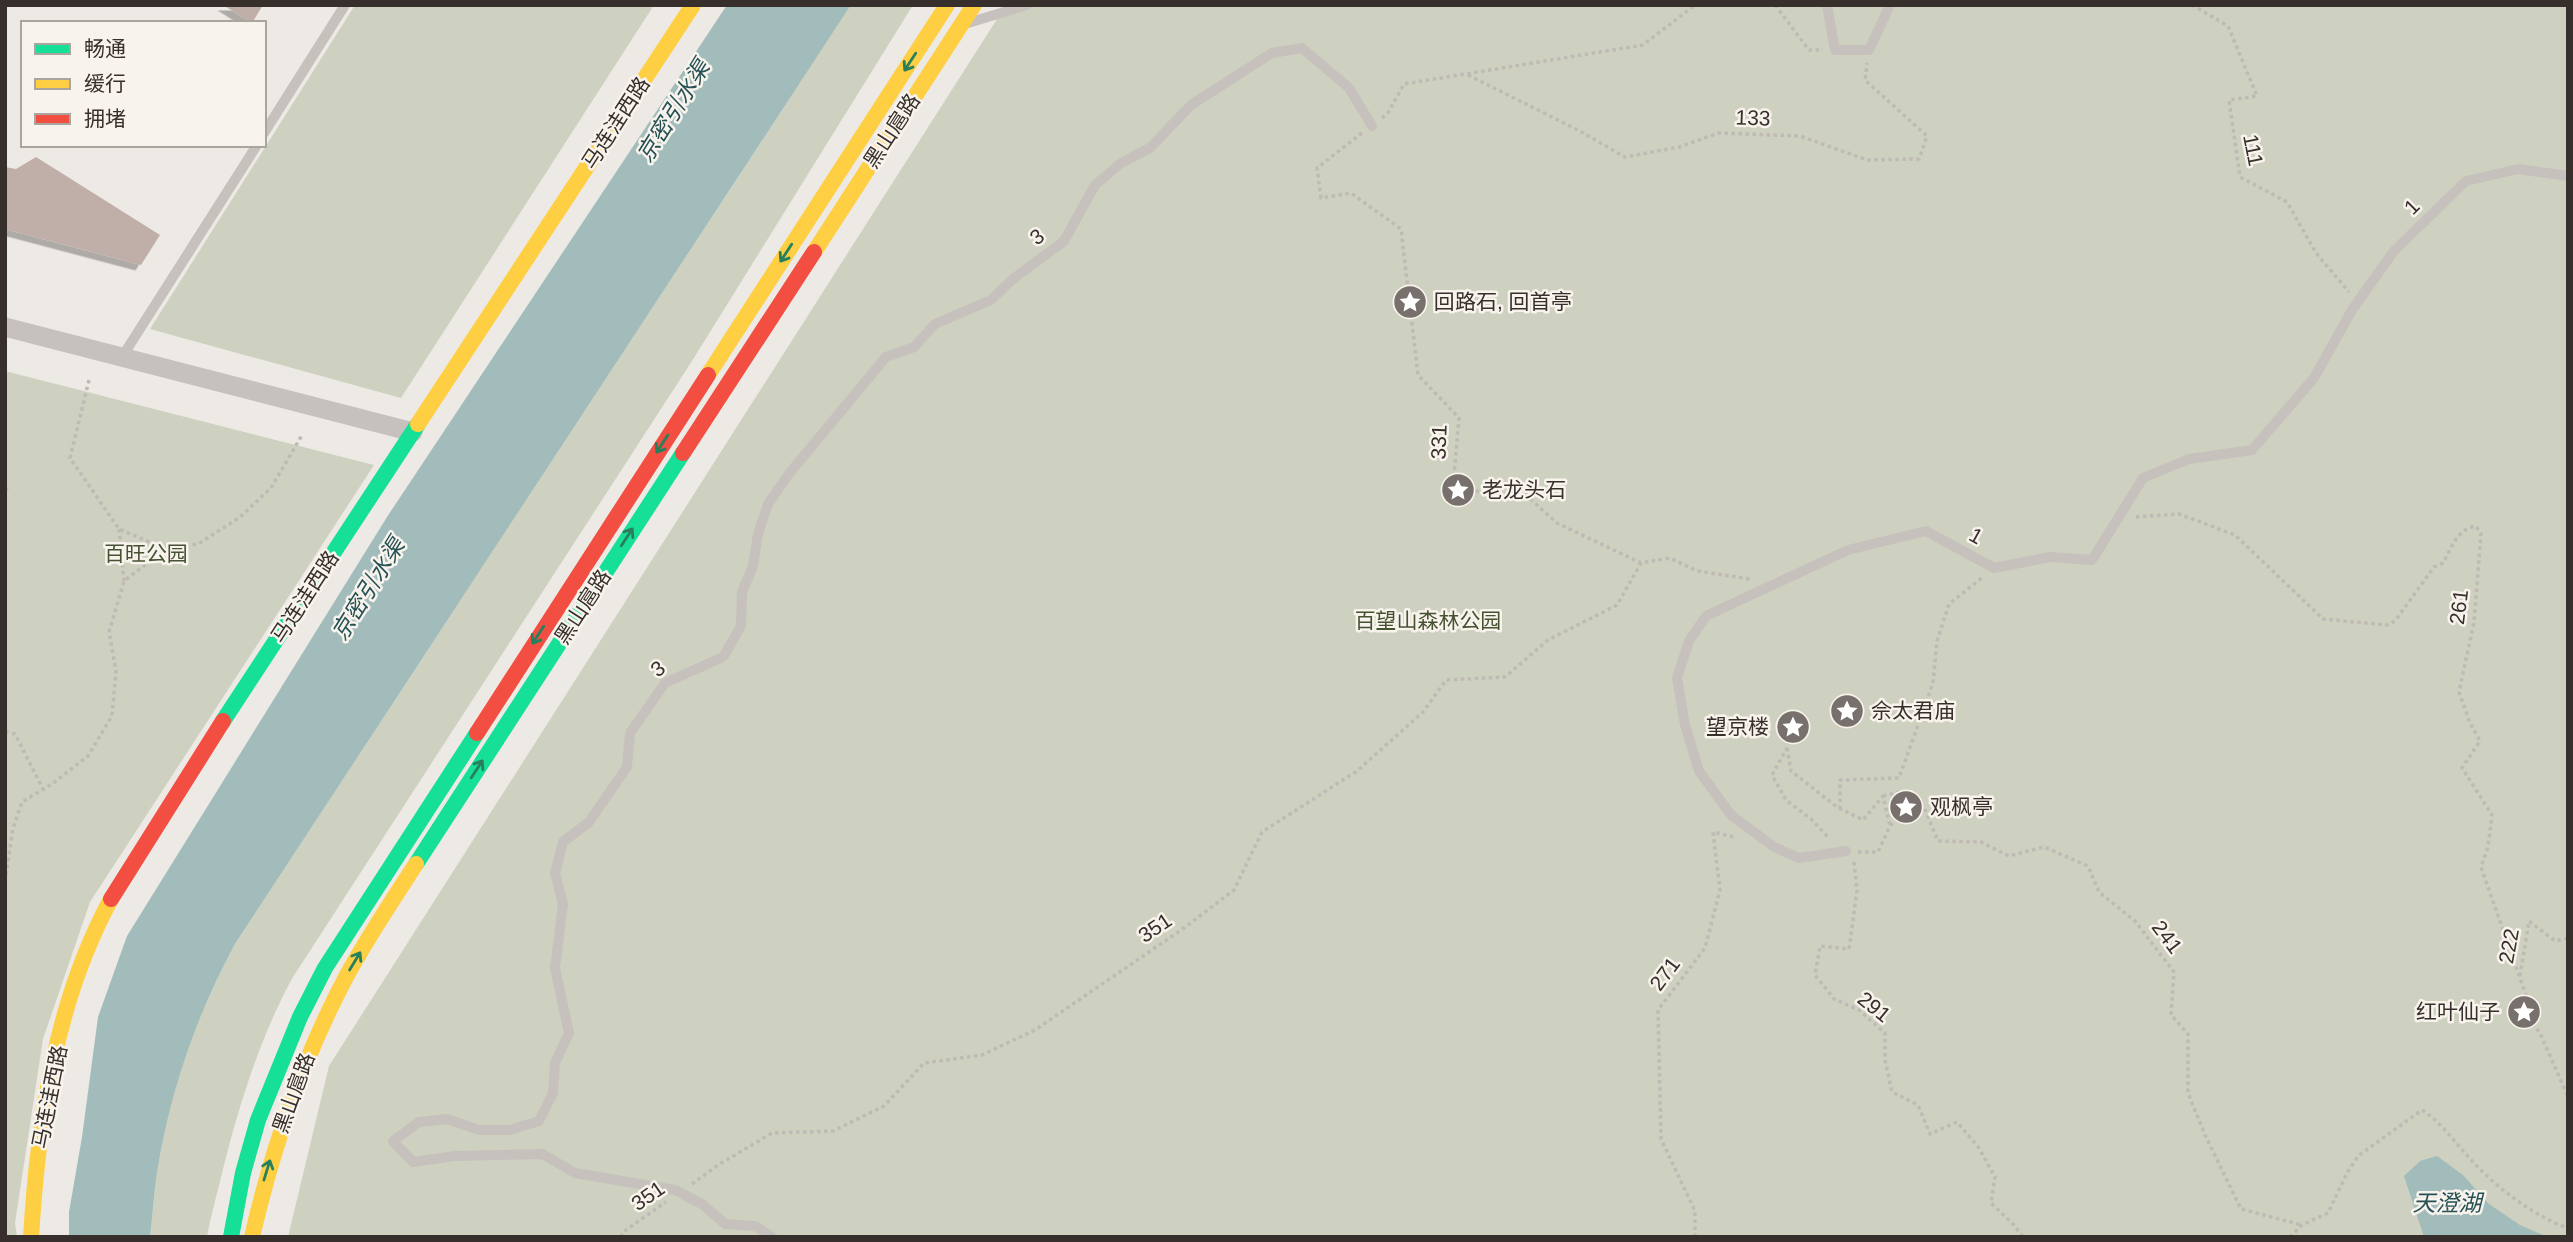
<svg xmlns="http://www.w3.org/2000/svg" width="2573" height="1242" viewBox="0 0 2573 1242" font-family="Arial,'Noto Sans SC',sans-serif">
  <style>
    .green { fill: #ced1bf }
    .water { fill: #a2bcbc }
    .building { fill: #bfafa8; filter: url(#shadow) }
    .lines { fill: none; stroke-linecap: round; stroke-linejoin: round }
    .path { stroke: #bfbab5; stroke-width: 3.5; stroke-dasharray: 3.5 3.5; stroke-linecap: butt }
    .lane { stroke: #c6c1bd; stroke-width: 10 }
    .street { stroke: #c6c1bd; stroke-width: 19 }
    .fast { stroke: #16e098; stroke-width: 16 }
    .slow { stroke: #ffcf43; stroke-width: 16 }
    .jam { stroke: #f24e42; stroke-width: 16 }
    .oneway { stroke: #287f5c }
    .labels { text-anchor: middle; stroke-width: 5; stroke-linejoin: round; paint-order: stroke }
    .street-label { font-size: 21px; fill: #372f2b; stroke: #f8f3ec }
    .poi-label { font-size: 21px; fill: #372f2b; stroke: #f8f3ec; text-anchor: start }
    .park-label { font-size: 21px; fill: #465331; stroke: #f8f3ec }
    .water-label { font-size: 23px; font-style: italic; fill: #255154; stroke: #f8f3ec }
  </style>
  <defs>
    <filter id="shadow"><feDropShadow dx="-5.5" dy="5.5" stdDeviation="0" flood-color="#0004"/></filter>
  </defs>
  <rect width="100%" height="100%" fill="#ede9e4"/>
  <path class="green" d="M355 5H654L401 398 150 329Z
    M851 5H913L692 361 293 977C260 1037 240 1102 223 1169 218 1191 211 1214 207 1237H150C153 1214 154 1190 158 1167 171 1088 197 1014 235 944Z
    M1006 5H2568V1237H288L329 1066Z
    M5 371 374 465 90 902 43 1039 15 1223 17 1237H5Z"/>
  <path class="water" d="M727 5H851L235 944C197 1014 171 1089 158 1167 154 1190 153 1214 150 1237H69V1212L82 1137 98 1017 127 936 387 517Z
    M2437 1156 2463 1175 2489 1204 2520 1225 2548 1237H2424L2404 1176 2420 1161Z"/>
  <path class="building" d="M223 5H263L252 23Z
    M36 157 160 235 141 265 5 229V167L16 169Z"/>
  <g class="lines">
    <path class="path" d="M1775 5 1809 50H1823
      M2192 5 2228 26 2257 96 2229 100 2240 177 2287 202 2316 253 2349 292
      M1468 75 1580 131 1625 157 1679 147 1719 133 1800 136 1867 160 1919 159 1927 136 1865 80 1867 63
      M1382 118 1388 113 1404 84 1643 45 1695 5
      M1362 133 1317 168 1321 198 1351 193 1401 229 1418 375 1459 418 1454 474 1481 494 1514 484 1557 523 1641 563 1670 558 1697 571 1750 579
      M89 380 70 458 119 529 166 549
      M5 488 11 491
      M2136 517 2179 514 2235 535 2323 619 2387 625 2395 621 2434 567 2443 563C2452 547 2457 529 2476 526L2481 534 2474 622 2459 692 2470 723 2480 741 2462 768 2492 815 2488 847 2481 867 2529 1004 2524 1012 2540 1033 2568 1097
      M119 529 124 581
      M1793 727 1787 748 1772 775 1786 800 1811 819 1829 838
      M5 732 15 734 43 789
      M1787 748 1791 771 1837 807 1863 820 1883 796 1890 826
      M1883 796 1903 791 1924 807 1938 841 1981 842 2009 856 2044 847 2088 866 2099 892 2135 921 2174 972 2171 1015 2188 1034V1093L2206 1137 2241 1209 2302 1225
      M1840 809V780L1899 778 1933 683 1937 641 1949 604 1983 577
      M1858 852H1878L1890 826 1906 807
      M1854 862 1857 891 1849 949 1820 946 1815 975 1834 999 1859 1010 1885 1033V1060L1892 1092 1918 1105 1930 1134 1957 1122 1979 1148 1995 1177 1991 1203 2013 1224 2023 1237
      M5 882 13 828 22 802 52 784 88 756 112 716 116 671 109 632 124 581 166 549 198 544 239 518 271 488 302 435
      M2520 976 2529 921 2555 941 2568 938
      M692 1184 718 1165 772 1133 833 1131 884 1106 924 1063 982 1055 1035 1030 1184 928 1234 890 1262 832 1357 771 1423 712 1446 680 1505 677 1548 640 1617 605 1641 563
      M621 1237 623 1232 666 1202
      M1695 1237V1211L1661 1139 1658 1010 1705 948 1720 890 1713 832 1734 837
      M2290 1237 2302 1225 2328 1213 2347 1173 2358 1156 2422 1110C2444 1124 2457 1146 2475 1164 2497 1188 2537 1218 2568 1228"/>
    <path class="lane" d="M1827 5 1835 50H1869L1890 5
      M968 23 1027 5
      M264 133 345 5
      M122 357 257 145
      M1846 851 1799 858 1774 847 1731 815 1699 771 1685 725 1677 678 1689 641 1706 616 1848 550 1926 531 1994 568 2050 557 2092 560 2143 478 2189 459 2252 450 2314 378 2352 310 2394 251 2466 181 2518 169 2568 176
      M772 1237 755 1226 725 1224 702 1204 675 1190 575 1173 542 1154 455 1156 413 1162 393 1141 419 1122 447 1119 479 1130H510L539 1121 553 1093 555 1063 569 1033 555 968 563 904 555 873 563 842 589 822 627 767 630 733 665 683 723 657 741 626 742 592 753 566 758 534 768 504 788 475 886 357 914 347 935 324 991 300 1013 279 1064 241 1095 185 1121 163 1150 148 1191 105 1272 53 1302 48 1349 88 1372 126"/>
    <path class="street" d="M5 327 413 432"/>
    <path class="fast" d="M223 721 418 424
      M416 864 683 453
      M231 1237 243 1173 258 1120 300 1017 325 968 477 733"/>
    <path class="slow" d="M814 252 974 5
      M708 375 947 5
      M418 424 693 5
      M31 1237C38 1122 55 1002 111 899
      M252 1237C273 1146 302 1060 346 977 367 938 392 901 416 864"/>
    <path class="jam" d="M683 453 814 252
      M477 733 708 375
      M111 899 223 721"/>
  </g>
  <defs><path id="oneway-shaft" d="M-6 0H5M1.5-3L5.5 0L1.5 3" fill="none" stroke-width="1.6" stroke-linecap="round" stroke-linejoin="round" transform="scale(1.75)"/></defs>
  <g class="oneway">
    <use href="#oneway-shaft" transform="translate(910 62) rotate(123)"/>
    <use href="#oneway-shaft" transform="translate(786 253) rotate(123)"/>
    <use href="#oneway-shaft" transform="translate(662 444) rotate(123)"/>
    <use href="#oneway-shaft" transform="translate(627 537) rotate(-57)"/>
    <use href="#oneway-shaft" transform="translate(538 635) rotate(123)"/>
    <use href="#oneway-shaft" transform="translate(477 769) rotate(-57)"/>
    <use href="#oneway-shaft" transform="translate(355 961) rotate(-59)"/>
    <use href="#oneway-shaft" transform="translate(267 1170) rotate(-73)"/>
  </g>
  <defs>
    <g id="sight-disc" transform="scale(1.75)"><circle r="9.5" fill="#77706c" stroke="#f8f3ec"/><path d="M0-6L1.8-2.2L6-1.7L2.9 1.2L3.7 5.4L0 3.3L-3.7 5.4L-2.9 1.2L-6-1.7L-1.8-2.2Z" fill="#fff"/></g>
  </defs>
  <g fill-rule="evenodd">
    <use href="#sight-disc" x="1410" y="302"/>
    <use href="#sight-disc" x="1458" y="490"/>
    <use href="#sight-disc" x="1847" y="711"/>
    <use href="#sight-disc" x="1793" y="727"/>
    <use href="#sight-disc" x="1906" y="807"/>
    <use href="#sight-disc" x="2524" y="1012"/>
  </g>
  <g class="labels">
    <g class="street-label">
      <text transform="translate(1753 118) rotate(2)" y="7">133</text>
      <text transform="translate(616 123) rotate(-57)" y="7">马连洼西路</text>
      <text transform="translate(892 131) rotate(-57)" y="7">黑山扈路</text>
      <text transform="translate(2253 150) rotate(79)" y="7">111</text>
      <text transform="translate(2412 207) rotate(-45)" y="7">1</text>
      <text transform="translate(1037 237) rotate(-36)" y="7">3</text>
      <text transform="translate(1439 442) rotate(-88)" y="7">331</text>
      <text transform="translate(1976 536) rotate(29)" y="7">1</text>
      <text transform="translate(305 597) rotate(-57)" y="7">马连洼西路</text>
      <text transform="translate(583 607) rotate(-57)" y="7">黑山扈路</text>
      <text transform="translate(2459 607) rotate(-83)" y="7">261</text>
      <text transform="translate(658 669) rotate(-37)" y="7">3</text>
      <text transform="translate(1155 928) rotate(-34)" y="7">351</text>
      <text transform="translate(2167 937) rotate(53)" y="7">241</text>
      <text transform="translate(2509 946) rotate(-80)" y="7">222</text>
      <text transform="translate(1665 974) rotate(-53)" y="7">271</text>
      <text transform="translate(1874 1007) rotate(39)" y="7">291</text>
      <text transform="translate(294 1093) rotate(-70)" y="7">黑山扈路</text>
      <text transform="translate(50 1097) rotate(-79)" y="7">马连洼西路</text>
      <text transform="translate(648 1196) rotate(-35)" y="7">351</text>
    </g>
    <g class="poi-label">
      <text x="1434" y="309">回路石, 回首亭</text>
      <text x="1482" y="497">老龙头石</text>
      <text x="1871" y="718">佘太君庙</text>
      <text x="1769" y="734" text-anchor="end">望京楼</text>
      <text x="1930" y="814">观枫亭</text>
      <text x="2500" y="1019" text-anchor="end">红叶仙子</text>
    </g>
    <g class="park-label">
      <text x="146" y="561">百旺公园</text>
      <text x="1428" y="628">百望山森林公园</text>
    </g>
    <g class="water-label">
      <text transform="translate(673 111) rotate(-58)" y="8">京密引水渠</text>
      <text transform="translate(368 589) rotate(-58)" y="8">京密引水渠</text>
      <text x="2447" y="1211">天澄湖</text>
    </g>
  </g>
  <rect width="2573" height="1242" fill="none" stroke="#372f2b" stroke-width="14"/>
  <rect x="21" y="21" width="245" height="126" fill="#f8f3ec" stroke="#aba59f" stroke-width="2"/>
  <rect x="35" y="44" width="35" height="10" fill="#16e098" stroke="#aba59f" stroke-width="2"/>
  <text x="84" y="56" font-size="21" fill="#372f2b">畅通</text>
  <rect x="35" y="79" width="35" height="10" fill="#ffcf43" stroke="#aba59f" stroke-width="2"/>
  <text x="84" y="91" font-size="21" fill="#372f2b">缓行</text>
  <rect x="35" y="114" width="35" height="10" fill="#f24e42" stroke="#aba59f" stroke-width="2"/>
  <text x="84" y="126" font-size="21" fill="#372f2b">拥堵</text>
</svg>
